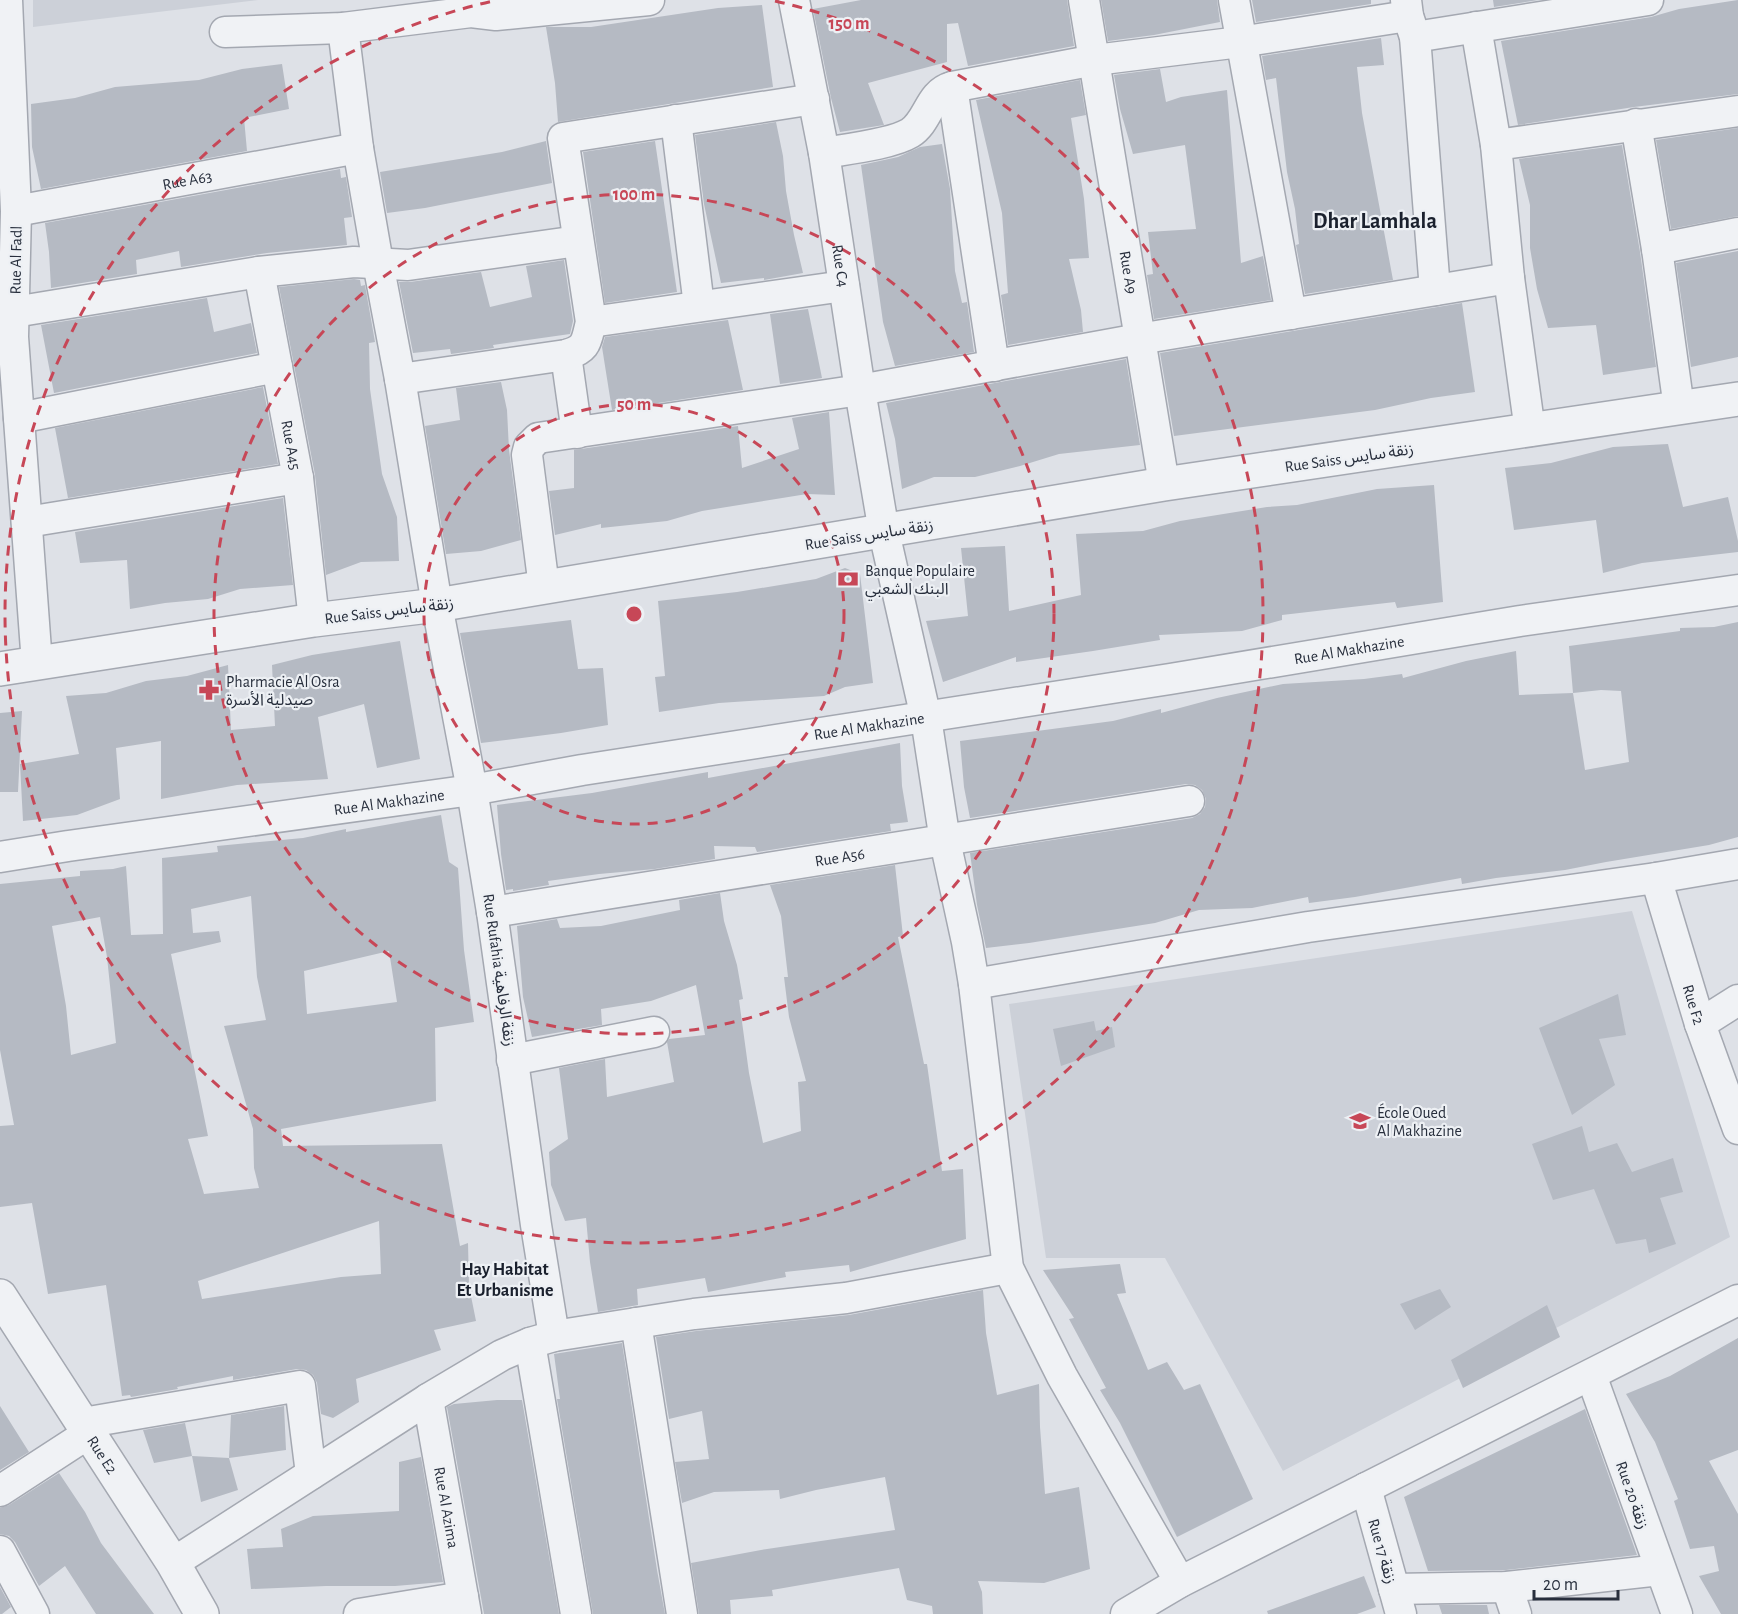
<svg xmlns="http://www.w3.org/2000/svg" width="1738" height="1614" viewBox="0 0 1738 1614" font-family="'Alegreya Sans','Noto Sans Arabic',sans-serif">
  <style>
    .built { fill: #ccd0d8 }
    .building { fill: #b5bac3; fill-rule: evenodd }
    .lines { fill: none; stroke-linecap: round; stroke-linejoin: round }
    .minor-casing { stroke: #a4a8b1; stroke-width: 33 }
    .tertiary-casing { stroke: #a4a8b1; stroke-width: 36 }
    .minor { stroke: #f0f2f5; stroke-width: 30 }
    .tertiary { stroke: #f0f2f5; stroke-width: 33 }
    .ring { fill: none; stroke: #c74757; stroke-width: 3; stroke-dasharray: 10 8 }
    .labels { text-anchor: middle; stroke-width: 4.5; stroke-linejoin: round; paint-order: stroke }
    .street-label { font-size: 16px; fill: #282f3d; stroke: #edf0f4 }
    .poi-label { font-size: 16px; fill: #282f3d; stroke: #edf0f4; text-anchor: start }
    .neighbourhood-label { font-size: 18px; font-weight: bold; fill: #1a202d; stroke: #edf0f4 }
    .district-label { font-size: 22px; font-weight: bold; fill: #1a202d; stroke: #edf0f4 }
    .centre { fill: #c74757; stroke: #edf0f4; stroke-width: 3 }
    .ring-label { font-size: 18px; text-anchor: middle; font-weight: bold; fill: #c74757; stroke: #edf0f4; stroke-width: 4.5; stroke-linejoin: round; paint-order: stroke }
  </style>
  <rect width="100%" height="100%" fill="#dee1e7"/>
  <path class="built" d="M33 0H258L33 27Z
    M1632 911 1730 1237 1283 1471 1165 1258H1046L1009 1004Z"/>
  <path class="building" d="M861 0H1067L1074 46 968 66 958 23 947 24V62L868 83 884 125 840 132 831 98 813 9Z
    M1101 0H1217L1220 22 1154 35 1108 41Z
    M1252 0H1371V4L1256 22Z
    M1493 0H1538L1494 7Z
    M1738 0V94L1634 107 1518 125 1501 41 1651 17 1679 9Z
    M762 5 773 87 558 122 555 83 546 27H591L718 8Z
    M1381 38 1384 65 1357 67 1362 113 1393 280 1305 294 1296 245 1299 244 1295 209 1287 172 1276 78 1266 80 1262 56Z
    M282 64 289 109 244 118 247 151 41 189 32 147 31 104 75 98 115 87 199 80 242 69Z
    M1160 69 1166 102 1181 97 1227 90 1241 263 1263 256 1271 300 1154 319 1147 275 1153 274 1148 232 1196 229 1185 145 1133 154 1120 109 1114 75Z
    M1080 80 1086 115 1071 118 1084 199 1089 258 1069 259 1081 310 1083 332 1008 345 1001 295 1008 293 1002 213 976 100Z
    M776 122 783 156 786 191 794 235 803 273 764 280V278L721 283 704 204 695 135Z
    M1738 128V216L1671 229 1656 140Z
    M546 141 552 183 425 208 387 213 380 172 502 152Z
    M655 141 677 292 605 303 583 152Z
    M942 144 950 189 955 271 962 303 967 302 974 352 895 366 883 322 861 165 898 157 920 147Z
    M1622 145 1640 252 1656 367 1603 375 1596 325 1548 328 1537 289 1530 248V205L1519 159Z
    M340 169 341 178 346 177 352 217 344 218 347 245 267 253 181 267 179 251 136 260 137 274 51 288 49 252 45 223Z
    M1738 251V357L1691 367 1676 263Z
    M564 260 573 321 570 334 493 345 494 348 451 354 450 349 413 353 399 282H410L481 272 490 307 532 297 526 266Z
    M354 279 360 280 361 286 365 285 375 342 369 343 370 389 382 474 397 517 399 561 361 562 326 575 315 475 279 287Z
    M207 298 214 332 251 323 257 353 54 393 41 325Z
    M1462 303 1475 392 1431 398 1375 410 1174 436 1160 353Z
    M808 309 822 378 780 384 770 314Z
    M728 320 743 390 612 410 602 347 605 337Z
    M1126 359 1140 445 1059 454 1020 466 975 477H934L902 489 895 439 886 403Z
    M501 382 507 410 509 450 521 540 481 551 446 554 425 426 460 420 456 388Z
    M263 387 278 464 68 498 55 428Z
    M829 412 835 495 807 494 702 511 667 521 601 528V524L555 535 549 491 574 488V450L738 426 742 468 799 449 792 418Z
    M1668 444 1683 507 1728 497 1738 541V552L1642 563 1603 573 1596 520 1514 530 1505 468 1551 463 1613 447Z
    M1434 485 1443 602 1397 608 1395 602 1282 615V620L1242 631 1159 635 1160 640 1093 651 1016 662V657L943 682 926 621 968 616 961 548 1005 546 1009 611 1081 595 1076 534 1143 531 1180 521 1267 507 1297 505 1377 489Z
    M283 498 293 585 240 589 208 599 165 603 130 609 127 560 80 563 75 532Z
    M845 568 860 574 873 683 845 687 824 696 719 703 659 712 655 677 665 676 658 601 737 592 816 579Z
    M571 620 578 669 603 668 608 725 561 733 481 743 460 633Z
    M1738 622V837L1709 845 1606 862 1565 870 1496 878 1462 884 1461 878 1355 897 1309 903 1308 897 1252 908 1199 910 1155 923 1029 943 986 948 977 905 970 853 1192 818 1200 814 1205 807 1206 799 1202 790 1195 785 1186 784 970 818 964 787 960 741 1113 721 1161 709V713L1217 698 1283 684 1364 679 1402 674 1403 678 1466 661 1516 651 1519 695 1573 693 1569 646 1680 631V628L1714 627ZM1601 690 1621 691 1629 762 1585 770 1573 693Z
    M400 641 420 759 377 768 364 704 318 717 328 779 237 785 161 799V741L116 748 120 799 77 815 23 821 20 764 79 754 66 696 106 693 146 681 187 676 228 665 231 730 275 726 272 665 312 655Z
    M22 711 18 792H0V713Z
    M900 743 902 786 908 822 890 824 891 831 757 852 755 847 714 846 715 859 655 869 599 874 548 881 549 885 513 891V889L506 890 501 854 497 805 592 793 708 772V778Z
    M441 815 449 862 458 868 464 950 474 1022 435 1028 436 1101 281 1129 283 1146 442 1144 460 1246 468 1243 469 1286 476 1321 434 1330 441 1350 356 1379 359 1402 333 1418 321 1414 317 1383 313 1375 306 1370 297 1369 233 1380V1376L177 1387 178 1389 131 1397 130 1395 122 1396 106 1285 48 1294 32 1203 0 1207V1126L14 1125 0 1050V884L80 876V871L113 869 126 866 131 935 163 934 162 858 218 852 217 846 303 838 346 829V832ZM251 896 257 977 266 1020 224 1026 253 1129 254 1168 259 1188 204 1194 188 1139 208 1136 171 954 221 942 219 931 193 933 191 909ZM100 917 107 957 116 1043 71 1055 66 1006 52 926ZM389 951 397 1002 307 1014 304 971ZM379 1221 381 1274 341 1277 202 1299 198 1281Z
    M895 865 903 936 898 937 924 1064H927L942 1171 963 1169 966 1239 850 1272 849 1265 785 1272 786 1277 708 1292 705 1278 637 1289 638 1305 598 1312 590 1262 586 1218 565 1221 551 1185 549 1152 568 1139 559 1068 605 1059 607 1097 674 1082 667 1042 669 1039 705 1035 696 985 651 1001 601 1009 602 1025 532 1037 523 997 517 926 557 919 560 928 601 926 680 910 679 900 720 893 724 921 737 965 743 999 739 1000 749 1073 763 1143 801 1131 798 1082 806 1081 789 1017 784 977H788L781 916 770 885Z
    M1618 994 1626 1035 1599 1039 1615 1085 1572 1115 1539 1028Z
    M1094 1021 1096 1031 1112 1027 1115 1047 1061 1066 1053 1029Z
    M1582 1126 1589 1152 1617 1143 1632 1172 1673 1158 1683 1192 1660 1198 1676 1244 1649 1253 1646 1239 1616 1244 1594 1189 1553 1200 1532 1144Z
    M1120 1264 1126 1293 1117 1294 1148 1370 1167 1362 1184 1390 1200 1384 1253 1499 1177 1537 1120 1423 1100 1390 1106 1388 1069 1319 1074 1318 1043 1270Z
    M1440 1289 1451 1307 1415 1330 1400 1304Z
    M983 1290 986 1333 997 1395 1039 1384 1040 1427 1045 1494 1079 1487 1090 1569 1044 1583 978 1581 982 1592 983 1614H933L932 1606 907 1600 899 1568 772 1590 773 1596 730 1600 731 1614H699L691 1563 761 1550 895 1530 885 1477 816 1490 780 1499 779 1490 714 1492 682 1503 675 1462 709 1459 702 1411 669 1419 656 1337 696 1331 849 1315Z
    M1547 1305 1560 1337 1463 1388 1451 1360Z
    M1738 1338V1450L1709 1461 1738 1514V1614H1721L1699 1576 1719 1571 1714 1546 1690 1549 1674 1501 1678 1499 1655 1442 1626 1394 1670 1376Z
    M622 1343 657 1570 665 1614H593L557 1399H560L554 1354Z
    M497 1400H522L559 1614H484L447 1407 454 1404Z
    M0 1406 29 1452 0 1470Z
    M284 1406 286 1450 229 1458 231 1415Z
    M1585 1409 1637 1555 1506 1570 1428 1571 1404 1497Z
    M185 1423 192 1456 154 1463 143 1430Z
    M192 1456 229 1458 238 1490 201 1502Z
    M421 1457 443 1582 395 1586H326L251 1589 247 1549 283 1547 281 1529 313 1516 399 1511V1462Z
    M59 1473 85 1512 101 1543 154 1614H96L65 1566 39 1586 15 1542 9 1536 0 1534V1508L9 1505Z
    M1364 1576 1376 1607 1357 1614H1268L1267 1611Z
    M0 1587 11 1607 2 1614H0Z
    M1439 1605H1487L1489 1614H1442Z"/>
  <g class="lines">
    <g class="minor-casing">
      <g id="minor">
        <path d="M7 0 16 211 13 337 37 664"/>
        <path id="s1" d="M794 0 824 153 860 390 884 532 926 718 945 841 967 942 974 984 1008 1268 1062 1376 1180 1582"/>
        <path id="s2" d="M1084 0 1164 484"/>
        <path d="M1234 0 1291 314"/>
        <path d="M1406 0 1408 16 1415 37 1435 290"/>
        <path d="M1476 27 1496 145 1509 278 1530 431"/>
        <path d="M343 28 358 148 378 263 400 379 437 605 472 790 492 912 536 1225 554 1336"/>
        <path d="M225 32 343 28 471 12 496 15 649 0"/>
        <path d="M1415 37 1648 0"/>
        <path d="M952 87 994 366"/>
        <path d="M676 120 699 306"/>
        <path d="M1636 124 1657 249 1679 408"/>
        <path d="M1496 145 1738 111"/>
        <path d="M824 153C847 149 892 144 910 133 929 121 929 93 952 87L1095 60 1240 42 1408 16"/>
        <path id="s3" d="M16 211 358 148"/>
        <path d="M1657 249 1738 233"/>
        <path id="s4" d="M259 272 298 478 314 620"/>
        <path d="M14 312 259 272 354 262 408 265 578 241"/>
        <path d="M591 322 844 286"/>
        <path d="M566 355 577 433"/>
        <path d="M400 379 566 355C587 349 586 342 591 322L563 138 814 99"/>
        <path d="M19 418 277 367"/>
        <path d="M27 522 298 478"/>
        <path d="M544 587 527 455 529 447 538 438 860 390 1139 339 1509 278"/>
        <path id="s5" d="M0 857 68 846 472 790 582 770 1170 679 1520 621 1738 590"/>
        <path id="s6" d="M1656 878 1700 1024 1738 1129"/>
        <path id="s7" d="M492 912 1189 801"/>
        <path d="M974 984 1308 927 1656 878 1738 864"/>
        <path d="M1700 1024 1738 1000"/>
        <path d="M512 1060 654 1032"/>
        <path d="M636 1323 682 1614"/>
        <path d="M530 1343 576 1614"/>
        <path d="M1591 1375 1677 1614"/>
        <path id="s8" d="M428 1399 466 1614"/>
        <path d="M83 1423 300 1386 311 1474"/>
        <path d="M1366 1488 1401 1614"/>
        <path d="M0 1491 89 1433"/>
        <path d="M0 1551 34 1614"/>
        <path d="M173 1563 428 1399 502 1355 530 1343 554 1336 694 1314 846 1298 1008 1268"/>
        <path d="M1507 1587 1516 1614"/>
        <path d="M1394 1589 1507 1587 1660 1570"/>
        <path d="M359 1614 463 1597"/>
        <path d="M1126 1614 1180 1582 1738 1300"/>
      </g>
    </g>
    <g class="tertiary-casing">
      <g id="tertiary">
        <path d="M0 669 314 620 437 605 1164 484 1738 399"/>
        <path id="s9" d="M0 1296 173 1563 202 1614"/>
      </g>
    </g>
    <use href="#minor" class="minor"/>
    <use href="#tertiary" class="tertiary"/>
  </g>
  <g class="ring">
    <circle cx="634" cy="614" r="210"/>
    <circle cx="634" cy="614" r="420"/>
    <path d="M775 1A629 629 0 1 1 493 1"/>
  </g>
  <defs>
    <g id="bank-bare" transform="scale(1.62)"><path d="M-6-4H6V4H-6ZM0-2.3a2.3 2.3 0 1 0 0 4.6a2.3 2.3 0 1 0 0-4.6Z" fill="#c74757" stroke="#edf0f4" stroke-width="2.5" paint-order="stroke"/></g>
    <g id="pharmacy-bare" transform="scale(1.62)"><path d="M-2-6h4v4h4v4h-4v4h-4v-4h-4v-4h4Z" fill="#c74757" stroke="#edf0f4" stroke-width="2.5" paint-order="stroke"/></g>
    <g id="school-bare" transform="scale(1.62)"><path d="M0-5L7-2L0 1L-7-2ZM-4 1L0 2.5L4 1V4Q0 6-4 4Z" fill="#c74757" stroke="#edf0f4" stroke-width="2.5" paint-order="stroke"/></g>
  </defs>
  <g fill-rule="evenodd">
    <use href="#bank-bare" x="848" y="579"/>
    <use href="#pharmacy-bare" x="209" y="690"/>
    <use href="#school-bare" x="1360" y="1121"/>
  </g>
  <g class="labels">
    <g class="street-label">
      <text dy="6" stroke="none"><textPath href="#s3" startOffset="174">Rue A63</textPath></text>
      <text transform="translate(15 260) rotate(-89)" y="6">Rue Al Fadl</text>
      <text dy="6" stroke="none"><textPath href="#s1" startOffset="270">Rue C4</textPath></text>
      <text dy="6" stroke="none"><textPath href="#s2" startOffset="276">Rue A9</textPath></text>
      <text dy="6" stroke="none"><textPath href="#s4" startOffset="176">Rue A45</textPath></text>
      <text transform="translate(1349 457) rotate(-8)" y="6">Rue Saiss زنقة سايس</text>
      <text transform="translate(869 534) rotate(-9)" y="6">Rue Saiss زنقة سايس</text>
      <text transform="translate(389 610) rotate(-7)" y="6">Rue Saiss زنقة سايس</text>
      <text dy="6" stroke="none"><textPath href="#s5" startOffset="1365">Rue Al Makhazine</textPath></text>
      <text dy="6" stroke="none"><textPath href="#s5" startOffset="879">Rue Al Makhazine</textPath></text>
      <text dy="6" stroke="none"><textPath href="#s5" startOffset="393">Rue Al Makhazine</textPath></text>
      <text dy="6" stroke="none"><textPath href="#s7" startOffset="352">Rue A56</textPath></text>
      <text transform="translate(500 970) rotate(82)" y="6">Rue Rufahia زنقة الرفاهية</text>
      <text dy="6" stroke="none"><textPath href="#s6" startOffset="132">Rue F2</textPath></text>
      <text dy="6" stroke="none"><textPath href="#s9" startOffset="189">Rue E2</textPath></text>
      <text transform="translate(1633 1495) rotate(71)" y="6">Rue 20 زنقة</text>
      <text dy="6" stroke="none"><textPath href="#s8" startOffset="110">Rue Al Azima</textPath></text>
      <text transform="translate(1383 1551) rotate(74)" y="6">Rue 17 زنقة</text>
    </g>
    <g class="poi-label">
      <text x="865" y="576">Banque Populaire<tspan x="865" dy="18">البنك الشعبي</tspan></text>
      <text x="226" y="687">Pharmacie Al Osra<tspan x="226" dy="18">صيدلية الأسرة</tspan></text>
      <text x="1377" y="1118">École Oued<tspan x="1377" dy="18">Al Makhazine</tspan></text>
    </g>
    <g class="neighbourhood-label">
      <text x="505" y="1275">Hay Habitat<tspan x="505" dy="21">Et Urbanisme</tspan></text>
    </g>
    <g class="district-label">
      <text x="1375" y="228">Dhar Lamhala</text>
    </g>
  </g>
  <circle cx="634" cy="614" r="9" class="centre"/>
  <g class="ring-label">
    <text x="849" y="29">150 m</text>
    <text x="634" y="200">100 m</text>
    <text x="634" y="410">50 m</text>
  </g>
  <path d="M1534 1590v9h84v-9" fill="none" stroke="#282f3d" stroke-width="3"/>
  <text x="1543" y="1590" font-size="18" fill="#282f3d" stroke="#edf0f4" stroke-width="4.5" paint-order="stroke">20 m</text>
</svg>
